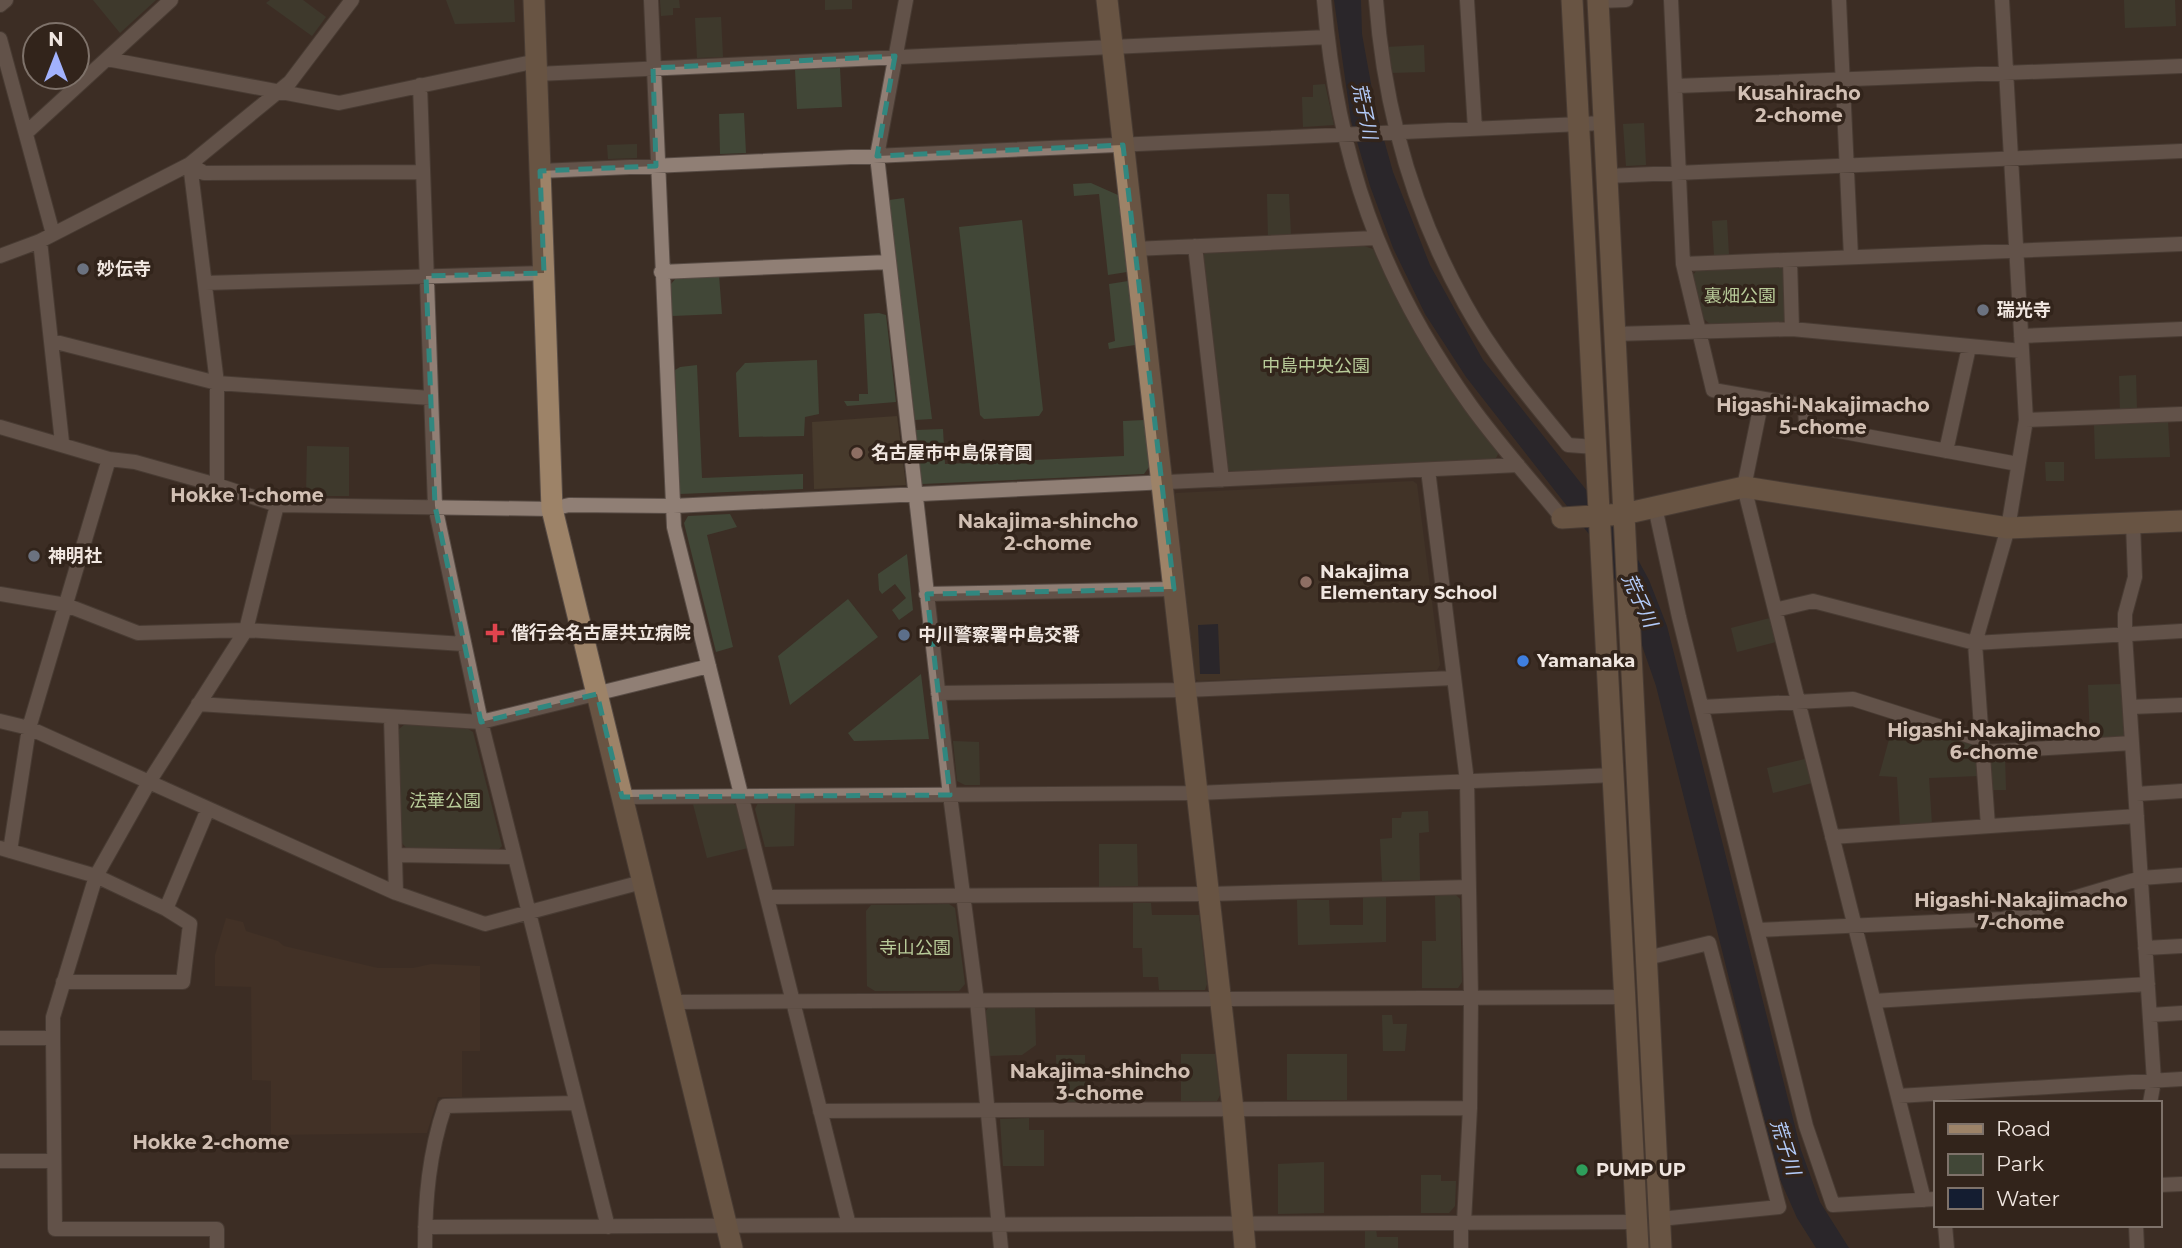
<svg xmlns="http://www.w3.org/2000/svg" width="2182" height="1248" viewBox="0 0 2182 1248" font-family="Montserrat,'Noto Sans JP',sans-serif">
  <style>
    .built { fill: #493528 }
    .education { fill: #473a2c }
    .green { fill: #414737 }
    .water { fill: #141d31 }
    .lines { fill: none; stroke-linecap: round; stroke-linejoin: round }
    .street-casing { stroke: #584c45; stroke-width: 16 }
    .secondary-casing { stroke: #584c45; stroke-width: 23 }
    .street { stroke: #907f75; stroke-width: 14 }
    .secondary { stroke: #9d8368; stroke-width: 21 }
    .marked { fill: none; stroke: #31877f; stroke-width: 5; stroke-dasharray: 14 9; stroke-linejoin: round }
    .worship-dot { fill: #6b7280; stroke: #32241b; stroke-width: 2.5 }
    .education-dot { fill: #8d6e63; stroke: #32241b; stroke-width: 2.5 }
    .health-dot { fill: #e0444e; stroke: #32241b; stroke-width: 2.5 }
    .service-dot { fill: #5c6f8a; stroke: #32241b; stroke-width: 2.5 }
    .shop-dot { fill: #3f7fe0; stroke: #32241b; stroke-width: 2.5 }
    .leisure-dot { fill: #2e9e5b; stroke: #32241b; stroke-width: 2.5 }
    .labels { text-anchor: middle; stroke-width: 7; stroke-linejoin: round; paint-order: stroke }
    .poi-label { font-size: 18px; font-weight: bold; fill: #f0e6e0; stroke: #32241b; text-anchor: start }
    .park-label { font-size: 18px; fill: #b8cb99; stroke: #32241b }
    .neighbourhood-label { font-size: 19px; font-weight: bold; fill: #d2c0b4; stroke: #32241b }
    .water-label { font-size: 19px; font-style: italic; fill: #b3cbf9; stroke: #32241b }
  </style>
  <rect width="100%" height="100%" fill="#3c2e25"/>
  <path class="built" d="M226 918 243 922 246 931 278 941 284 946 378 968H413L431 964 480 966V1051H462V1097H438L427 1133 271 1135V1081L252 1080 251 987 215 986V955Z"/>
  <path class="education" d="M897 416 906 485 814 489 812 422Z
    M1413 481 1417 484 1440 665 1437 670 1199 681 1193 678 1173 498 1176 493Z"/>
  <path class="green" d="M93 0H156L120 33Z
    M270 0H303L326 17 312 36 266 3Z
    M446 0H514L515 22 455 24Z
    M660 0H679L680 8H673V15L661 16Z
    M825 0H852V9L825 10Z
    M2124 0H2175L2176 26 2125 28Z
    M721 17 723 57 697 58 695 18Z
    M1424 45 1425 72 1390 73 1386 47Z
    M840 68 842 107 797 109 795 70Z
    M1325 84 1334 125 1303 127 1302 97H1313V85Z
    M744 113 746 153 720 154 719 114Z
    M1644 123 1646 165 1626 166 1623 124Z
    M637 144V158L608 159 607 145Z
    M1091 183 1118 195 1127 272 1108 275 1099 194 1074 196 1073 184Z
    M1267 194H1289L1291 236 1268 237Z
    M904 198 932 419 915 420 889 200Z
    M1022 220 1043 410 1039 416 984 419 980 415 959 227Z
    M1727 220 1729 255H1714L1712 221Z
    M1364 246 1373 249C1407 323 1448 389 1499 452L1495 460 1231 474 1225 471 1200 258 1205 253Z
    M1783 267 1787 319 1782 322 1711 325 1704 319 1693 275 1697 270Z
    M719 275 722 314 672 316 671 284 677 277Z
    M1128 281 1135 345 1109 349 1108 343 1115 341 1109 284Z
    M879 313 886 315 896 402 847 406 844 401H859V394H868L864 314Z
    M817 360 819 414 805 417 804 436 739 437 736 373 745 363Z
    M697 365 702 478 803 474V489L680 494 675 370 680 367Z
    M2136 375 2137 410 2120 411 2119 376Z
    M1144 420 1149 467 1144 474 922 484 916 430 943 429 945 464 1124 456 1123 421Z
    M2168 421 2170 457 2095 459 2094 423Z
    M307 446 349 447V496H306Z
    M2045 462H2064V481H2046Z
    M730 514 737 527 707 535 733 647 716 652 684 523 688 516Z
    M907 554 913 610 899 620 892 610 906 598 895 584 882 594 879 590 878 574Z
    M848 599 878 637 790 705 778 656Z
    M1770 618 1776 642 1737 652 1731 628Z
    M921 674 929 739 854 741 848 733Z
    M2121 684 2124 735 2119 739 2090 740 2088 685Z
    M1895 718 1973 743 1978 776 1929 778 1932 825 1900 827 1897 777 1879 776Z
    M405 724 468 729 473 732 502 846 496 852 408 850 402 843 398 730Z
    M953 741 979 742 980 785H965L957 781Z
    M2005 756 2006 790H1990L1988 761 1993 757Z
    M1805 759 1812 783 1773 793 1767 768Z
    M732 803 738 807 748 848 707 858 693 804Z
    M758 803H795L794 846 765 847 755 809Z
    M1428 811 1429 832 1419 833 1420 880 1382 881 1380 839 1392 838V818H1401L1402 812Z
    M1099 844H1137L1138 886 1099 887Z
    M1435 895H1456L1460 899 1462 982 1458 988H1422V941H1436Z
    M1363 897H1386V942L1298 945 1297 900H1329L1330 925H1363Z
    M1133 903H1151L1152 915H1199L1207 984 1205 990H1159L1158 977H1143L1142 948H1133Z
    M949 904 955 908 965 984 959 991H875L867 986 866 911 871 905Z
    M989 1007H1035L1036 1045 1022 1055 988 1056 984 1013Z
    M1382 1015H1392L1393 1024H1407L1405 1051H1383Z
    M1181 1054H1215L1220 1095 1217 1101H1181Z
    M1287 1054H1347V1100H1287Z
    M1056 1055H1085V1102H1057Z
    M1029 1118V1130H1044V1166H1003L1000 1119Z
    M1324 1162V1213L1278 1214V1164Z
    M1421 1175H1441V1181H1456L1455 1206 1449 1213H1421Z
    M1365 1229H1376L1377 1237H1398V1248H1365Z"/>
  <path class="water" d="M1334 0H1361L1362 34 1376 111 1393 172 1430 265 1483 360 1630 545 1649 580 1667 626 1801 1150 1820 1202 1849 1248H1816L1797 1218 1778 1175 1656 686 1629 608 1599 547 1466 377 1425 314 1393 248 1370 186 1351 121Z
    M1218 624 1220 674H1200L1198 625Z"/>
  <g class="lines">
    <g class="street-casing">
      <path id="street" d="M651 0 674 527 849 1225
        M906 0 877 156 950 795 977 1001 1001 1248
        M1324 0C1337 157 1379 278 1471 406 1499 445 1532 481 1562 518
        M1376 0C1384 108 1412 209 1465 304 1493 355 1531 400 1568 445L1595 447
        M1467 0 1475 129
        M1671 0 1683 264 1713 390 1805 406 1806 425 2018 464
        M1839 0 1851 257
        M1598 1 1626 0
        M0 5 6 0
        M0 39 53 234
        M107 59 339 103 537 61
        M537 74 1327 37
        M420 85 435 506 481 722 608 1227
        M1676 86 2182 66
        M27 132 171 0
        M540 171 1604 123
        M1607 176 2182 151
        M40 241 62 442
        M1195 246 1222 480
        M1134 249 1375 238
        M0 256 40 241 190 164 290 82 352 0
        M1790 260 1792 329
        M1683 264 2182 244
        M661 272 889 262
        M205 283 544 273
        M1615 334 1792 329 2022 351
        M2021 336 2182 329
        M52 341 217 383 431 398
        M1762 399 1744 487 1924 1200
        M2026 420 2182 414
        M0 427 109 459 135 462 217 485 277 505 552 509 569 505 673 506 1518 465
        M1946 451 1969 347
        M1428 470 1467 781 1471 998 1470 1108 1464 1222
        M217 485V383L190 164 204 173 422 172
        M1655 507 1679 617 1806 1126 1833 1205 1935 1199
        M2133 523 2135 577 2125 614V635L2154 1081 2150 1103
        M0 594 66 605 138 633 246 630 464 644
        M926 594 1174 589
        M1775 610 1813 601 1975 643 2182 631
        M938 693 1186 690 1453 678
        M198 704 481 722 709 666
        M1702 707 1853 699 1982 740
        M2130 707 2182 705
        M391 717 396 893
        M0 721 29 728 396 893 485 924 642 882
        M1983 752 2132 743
        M2136 794 2182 791
        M622 797 1197 793 1614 775
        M1988 826 1975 643 2008 528 2026 420 2002 0
        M1832 837 2137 816
        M0 848 96 876 166 909 208 809
        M10 851 29 728 109 459
        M395 855 514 857
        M768 897 1209 894 1469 887
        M1758 930 2003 919 2141 878 2182 875
        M2145 948 2182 946
        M1647 958 1709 943 1779 1207 1660 1219
        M63 982H183L190 924 166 909
        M1874 1001 2148 984
        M672 1002 1625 997
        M2150 1015 2182 1013
        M0 1038H53V1017L96 876 149 782 246 630 277 505
        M53 1038 55 1229H217V1248
        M1898 1096 2182 1079
        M820 1111 1470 1108
        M0 1161H54
        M2159 1185 2182 1184
        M1945 1225 1947 1248
        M2136 1225 2137 1248
        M425 1227 1636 1222
        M425 1248C425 1199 429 1153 445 1106L575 1103
        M1461 1248V1222"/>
    </g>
    <g class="secondary-casing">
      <path id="secondary" d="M534 0 552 509 732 1248
        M1107 0 1233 1109 1245 1248
        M1572 0 1638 1248
        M1598 0 1661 1248
        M1562 518 1624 514 1744 487 2008 528 2182 521"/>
    </g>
    <use href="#street" class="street"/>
    <use href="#secondary" class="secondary"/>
  </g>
  <path d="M0 0H2182V1248H0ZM895 56 877 156 1123 145 1174 589 927 594 950 795 622 797 597 694 481 722 435 506 426 276 544 273 540 171 656 166 653 68Z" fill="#3c2e25" fill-opacity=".55" fill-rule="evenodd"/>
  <path class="marked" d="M895 56 877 156 1123 145 1174 589 927 594 950 795 622 797 597 694 481 722 435 506 426 276 544 273 540 171 656 166 653 68Z"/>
  <g class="worship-dot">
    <circle cx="83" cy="269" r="7"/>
    <circle cx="1983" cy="310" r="7"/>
    <circle cx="34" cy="556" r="7"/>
  </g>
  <g class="education-dot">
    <circle cx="857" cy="453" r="7"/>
    <circle cx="1306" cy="582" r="7"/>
  </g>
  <path class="health-dot" d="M491.5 622.5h7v7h7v7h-7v7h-7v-7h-7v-7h7z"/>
  <circle class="service-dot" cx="904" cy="635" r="7"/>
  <circle class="shop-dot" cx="1523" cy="661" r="7"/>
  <circle class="leisure-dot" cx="1582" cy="1170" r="7"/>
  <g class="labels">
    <g class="poi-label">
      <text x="97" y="275">妙伝寺</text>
      <text x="1997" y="316">瑞光寺</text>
      <text x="871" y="459">名古屋市中島保育園</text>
      <text x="48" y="562">神明社</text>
      <text x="1320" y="578">Nakajima<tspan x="1320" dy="21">Elementary School</tspan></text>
      <text x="511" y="639">偕行会名古屋共立病院</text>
      <text x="918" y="641">中川警察署中島交番</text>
      <text x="1537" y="667">Yamanaka</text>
      <text x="1596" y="1176">PUMP UP</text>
    </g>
    <g class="park-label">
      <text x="1740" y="302">裏畑公園</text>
      <text x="1316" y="372">中島中央公園</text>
      <text x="445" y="807">法華公園</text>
      <text x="915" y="954">寺山公園</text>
    </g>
    <g class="neighbourhood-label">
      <text x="1799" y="100">Kusahiracho<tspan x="1799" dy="22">2-chome</tspan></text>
      <text x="1823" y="412">Higashi-Nakajimacho<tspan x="1823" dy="22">5-chome</tspan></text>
      <text x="247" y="502">Hokke 1-chome</text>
      <text x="1048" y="528">Nakajima-shincho<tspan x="1048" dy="22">2-chome</tspan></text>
      <text x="1994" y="737">Higashi-Nakajimacho<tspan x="1994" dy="22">6-chome</tspan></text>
      <text x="2021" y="907">Higashi-Nakajimacho<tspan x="2021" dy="22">7-chome</tspan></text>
      <text x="1100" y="1078">Nakajima-shincho<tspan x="1100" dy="22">3-chome</tspan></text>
      <text x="211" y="1149">Hokke 2-chome</text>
    </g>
    <g class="water-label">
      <text transform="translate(1365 111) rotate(78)" y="7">荒子川</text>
      <text transform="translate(1640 600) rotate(65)" y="7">荒子川</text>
      <text transform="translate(1786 1147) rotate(72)" y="7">荒子川</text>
    </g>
  </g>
  <rect x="1934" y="1101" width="228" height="126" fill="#32241b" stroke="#7e726a" stroke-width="2"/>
  <rect x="1948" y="1124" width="35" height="10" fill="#9d8368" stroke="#7e726a" stroke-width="2"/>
  <text x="1996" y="1136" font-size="21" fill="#f0e6e0">Road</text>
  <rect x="1948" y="1154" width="35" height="21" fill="#414737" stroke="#7e726a" stroke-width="2"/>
  <text x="1996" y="1171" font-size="21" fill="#f0e6e0">Park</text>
  <rect x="1948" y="1188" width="35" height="21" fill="#141d31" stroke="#7e726a" stroke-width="2"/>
  <text x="1996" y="1206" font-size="21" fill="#f0e6e0">Water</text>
  <g transform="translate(56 56)"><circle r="33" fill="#32241b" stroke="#7e726a" stroke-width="2"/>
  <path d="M0-5L12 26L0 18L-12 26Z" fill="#a2b2fd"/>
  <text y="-10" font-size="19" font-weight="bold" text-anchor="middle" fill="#f0e6e0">N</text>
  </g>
</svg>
